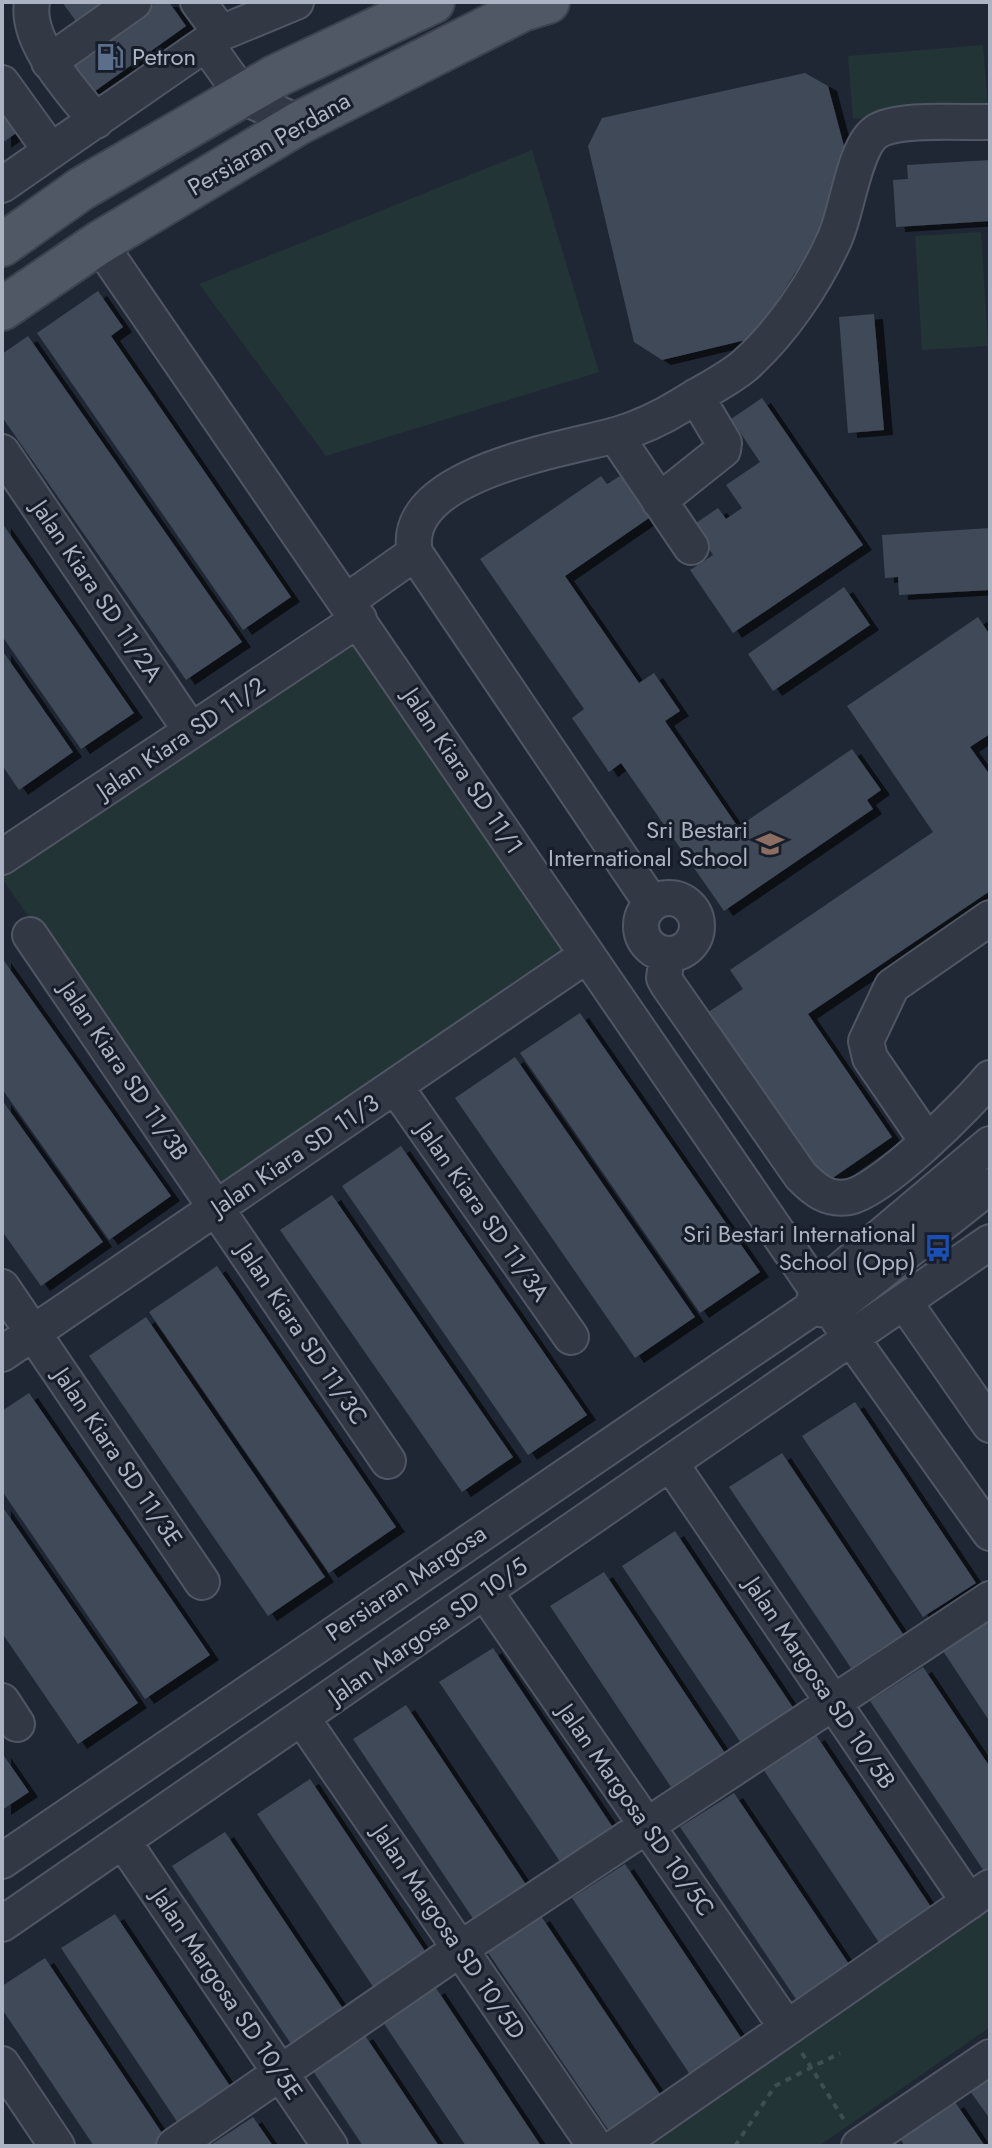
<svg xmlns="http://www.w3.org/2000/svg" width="992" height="2148" viewBox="0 0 992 2148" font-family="Jost,sans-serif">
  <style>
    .green { fill: #223436 }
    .building { fill: #404959; filter: url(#shadow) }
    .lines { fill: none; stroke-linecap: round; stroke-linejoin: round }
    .minor-casing { stroke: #505663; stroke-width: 38 }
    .major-casing { stroke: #3c424e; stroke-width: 46 }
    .path { stroke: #3e4f53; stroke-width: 4; stroke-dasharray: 6 6; stroke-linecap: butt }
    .minor { stroke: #323945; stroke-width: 34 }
    .major { stroke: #505865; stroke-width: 42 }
    .labels { text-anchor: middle; stroke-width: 6; stroke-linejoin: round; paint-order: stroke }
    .poi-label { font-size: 24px; fill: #acb3c2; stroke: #181e29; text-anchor: end }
    .street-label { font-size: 24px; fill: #acb3c2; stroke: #181e29 }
  </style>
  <defs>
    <filter id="shadow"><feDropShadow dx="9" dy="5" stdDeviation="0" flood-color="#0009"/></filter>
  </defs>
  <rect width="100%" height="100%" fill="#1f2734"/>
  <path class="green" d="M983 45 988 108 853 119 848 56Z
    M532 150 599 372 326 456 199 284Z
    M981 232 988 346 922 350 915 236Z
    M355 629 576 954 218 1195 2 878V867Z
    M990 1910V2027L819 2146H650Z"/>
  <path class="building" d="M62 2H123L134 18 157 2H169L186 26 84 99 62 69 94 46Z
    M805 73 828 86 853 180 754 338 662 360 634 342 588 146 602 118Z
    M2 101 22 129 2 143Z
    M990 160V221L896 227 893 180 908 179 907 165Z
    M98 291 123 327 111 336 291 597 243 630 37 333Z
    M874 314 884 430 848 433 839 317Z
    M28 336 242 642 186 680 2 417V354Z
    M762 398 863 545 733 633 690 570 713 555 693 525 718 508 726 519 742 508 726 485 760 462 731 419Z
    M601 476 607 484 620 476 649 518 565 576 639 683 654 673 680 711 665 721 738 827 852 749 881 790 867 800 873 809 724 911 621 763 609 772 572 718 584 709 480 559Z
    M2 523 134 713 81 749 2 636Z
    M990 528V590L899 595 898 577 885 578 882 535Z
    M844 587 870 625 773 691 748 654Z
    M978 617 990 635V734L970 747 990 775V891L808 1014 892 1137 824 1184 707 1013 743 989 730 970 933 832 847 706Z
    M2 650 73 752 19 790 2 765Z
    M2 958 171 1196 109 1240 2 1089Z
    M580 1013 760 1272 700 1313 520 1053Z
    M515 1057 695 1317 635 1358 455 1098Z
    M2 1100 103 1242 41 1286 2 1231Z
    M401 1146 587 1415 528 1455 342 1186Z
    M332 1195 513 1457 462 1492 280 1230Z
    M217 1266 396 1527 329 1573 149 1312Z
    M146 1317 325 1577 268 1616 89 1356Z
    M29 1393 210 1655 145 1699 2 1491V1411Z
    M855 1402 976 1583 923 1617 802 1436Z
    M782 1453 903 1634 851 1668 729 1487Z
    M2 1506 138 1703 78 1744 2 1633Z
    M675 1531 796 1712 743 1746 622 1566Z
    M604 1572 725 1753 671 1787 550 1606Z
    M990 1617V1722L941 1648Z
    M493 1648 614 1829 561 1863 439 1682Z
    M923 1667 990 1767V1880L870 1701Z
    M406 1705 527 1886 474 1920 353 1739Z
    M816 1735 937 1916 884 1950 763 1769Z
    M2 1753 29 1792 2 1810Z
    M310 1779 431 1960 378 1994 257 1814Z
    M734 1793 855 1973 802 2008 680 1827Z
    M225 1832 346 2013 293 2047 172 1866Z
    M625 1864 746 2045 693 2079 572 1898Z
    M115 1914 236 2095 182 2129 61 1948Z
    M541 1916 662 2097 609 2131 487 1951Z
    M45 1958 166 2139 155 2146H94L2 2009V1986Z
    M436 1988 541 2146H466L383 2022Z
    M364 2034 439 2146H363L311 2068Z
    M990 2078V2119L970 2091Z
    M955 2102 985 2146H905L900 2139Z
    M253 2117 273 2146H209Z"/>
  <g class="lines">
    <g class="minor-casing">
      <path id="minor" d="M32 2C25 42 72 91 96 121
        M198 2 221 33
        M206 44 244 97 299 123
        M49 62 134 2
        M2 83 51 151
        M2 185 221 33 296 2
        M99 243 817 1290 990 1533
        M615 435 691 547
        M2 452 191 731
        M659 501 723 450 724 443 696 396
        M347 601 415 553
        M2 857 359 619
        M641 926a28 28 0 1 1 56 0a28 28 0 1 1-56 0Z
        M652 904 415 553C398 474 562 450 616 435 640 428 661 418 682 405 702 392 726 381 744 366 782 332 814 285 835 238 847 212 854 147 876 132 897 117 963 123 990 122
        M30 935 388 1461
        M667 954 664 978 668 985 801 1176C815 1190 828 1201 849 1197 882 1191 968 1105 990 1078
        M395 1086 571 1337
        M927 1141 870 1058 866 1041 892 986 990 918
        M2 1287 202 1582
        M905 1303 990 1425
        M812 1308 832 1311 990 1186
        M2 1354 587 955
        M671 1464 969 1902
        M485 1592 787 2028
        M2 1701 17 1724
        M302 1718 595 2146
        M123 1841 330 2146
        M2 1861 812 1308 817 1290 990 1144
        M2 1924 990 1242
        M2 2064 57 2146
        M174 2146 460 1949 990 1599
        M617 2146 990 1887
        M859 2146 990 2057"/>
    </g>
    <g class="major-casing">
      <path id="major" d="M2 245 81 189 276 76 433 2
        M2 309 99 243 299 123 522 10 548 2"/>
    </g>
    <path class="path" d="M802 2053 846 2123
      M735 2146 775 2086 840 2053"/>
    <use href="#minor" class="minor"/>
    <use href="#major" class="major"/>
  </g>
  <defs>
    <g id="fuel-bare" transform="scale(2.16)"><path d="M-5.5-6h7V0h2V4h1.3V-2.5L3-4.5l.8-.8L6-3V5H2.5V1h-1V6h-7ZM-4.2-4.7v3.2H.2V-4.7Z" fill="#5c6f8a" stroke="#181e29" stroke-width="2.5" paint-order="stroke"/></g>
    <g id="school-bare" transform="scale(2.16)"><path d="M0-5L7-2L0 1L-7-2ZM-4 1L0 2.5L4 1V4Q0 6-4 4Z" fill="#8d6e63" stroke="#181e29" stroke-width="2.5" paint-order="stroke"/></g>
    <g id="bus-bare" transform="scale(2.16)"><path d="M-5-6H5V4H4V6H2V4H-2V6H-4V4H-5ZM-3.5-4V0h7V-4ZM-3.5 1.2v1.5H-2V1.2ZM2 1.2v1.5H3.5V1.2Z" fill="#1a4fb4" stroke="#181e29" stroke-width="2.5" paint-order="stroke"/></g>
  </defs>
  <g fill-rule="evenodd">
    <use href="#fuel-bare" x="110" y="57"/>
    <use href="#school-bare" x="770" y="844"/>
    <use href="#bus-bare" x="938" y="1248"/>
  </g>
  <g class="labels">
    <g class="poi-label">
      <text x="132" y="65" text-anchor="start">Petron</text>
      <text x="748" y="838">Sri Bestari<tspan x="748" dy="28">International School</tspan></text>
      <text x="916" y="1242">Sri Bestari International<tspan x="916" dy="28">School (Opp)</tspan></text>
    </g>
    <g class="street-label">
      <text transform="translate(269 144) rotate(-30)" y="8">Persiaran Perdana</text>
      <text transform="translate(97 591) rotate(56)" y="8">Jalan Kiara SD 11/2A</text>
      <text transform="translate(181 738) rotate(-34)" y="8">Jalan Kiara SD 11/2</text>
      <text transform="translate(463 771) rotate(56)" y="8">Jalan Kiara SD 11/1</text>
      <text transform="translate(124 1071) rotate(56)" y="8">Jalan Kiara SD 11/3B</text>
      <text transform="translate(295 1155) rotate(-34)" y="8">Jalan Kiara SD 11/3</text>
      <text transform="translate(483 1212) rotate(55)" y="8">Jalan Kiara SD 11/3A</text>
      <text transform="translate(302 1334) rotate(56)" y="8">Jalan Kiara SD 11/3C</text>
      <text transform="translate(118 1457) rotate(56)" y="8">Jalan Kiara SD 11/3E</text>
      <text transform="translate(406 1583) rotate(-34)" y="8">Persiaran Margosa</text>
      <text transform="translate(428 1631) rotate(-35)" y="8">Jalan Margosa SD 10/5</text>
      <text transform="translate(820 1683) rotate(56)" y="8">Jalan Margosa SD 10/5B</text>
      <text transform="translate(636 1810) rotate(55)" y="8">Jalan Margosa SD 10/5C</text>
      <text transform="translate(449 1932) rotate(56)" y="8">Jalan Margosa SD 10/5D</text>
      <text transform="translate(227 1994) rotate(56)" y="8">Jalan Margosa SD 10/5E</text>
    </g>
  </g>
  <rect width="992" height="2148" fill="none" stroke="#acb3c2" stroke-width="8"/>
</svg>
